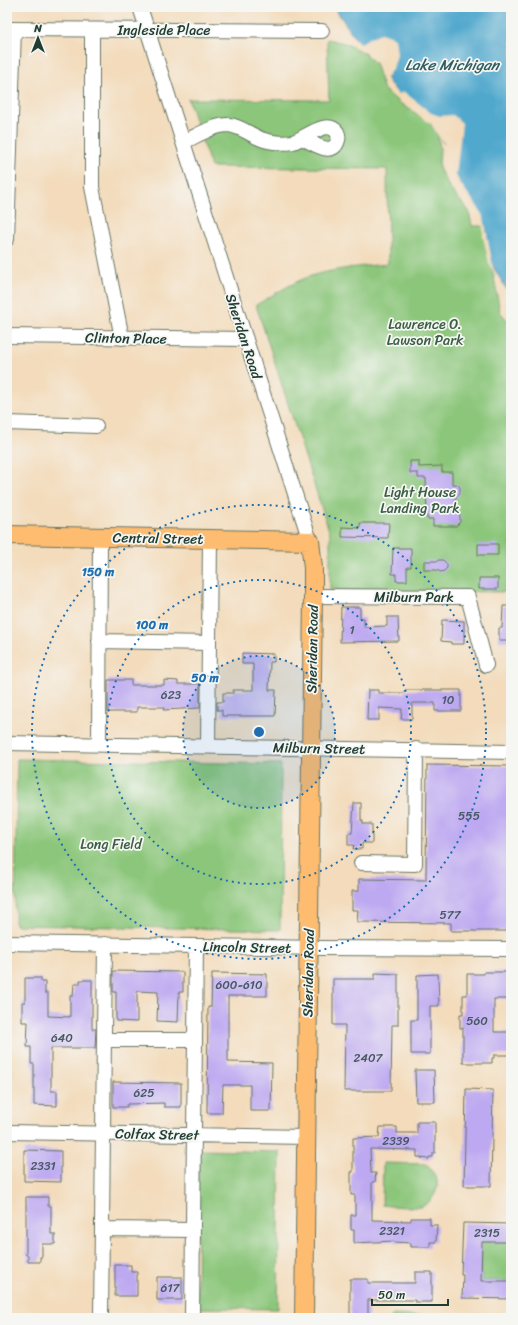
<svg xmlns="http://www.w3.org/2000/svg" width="518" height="1325" viewBox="0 0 518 1325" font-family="Sriracha,sans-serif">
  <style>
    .green { fill: #8bc67a; stroke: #558257 }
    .water { fill: #51a8cd; stroke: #387280 }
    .pier { fill: #f3dbbb }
    .building { fill: #bda9f1 }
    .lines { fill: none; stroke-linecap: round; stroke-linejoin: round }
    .minor-casing { stroke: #697463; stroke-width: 16 }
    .major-casing { stroke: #697463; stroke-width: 20 }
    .minor { stroke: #fff; stroke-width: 14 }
    .major { stroke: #fdbc70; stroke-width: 18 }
    .ring { fill: none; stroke: #1f6fb2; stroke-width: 2; stroke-dasharray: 2 4 }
    .labels { text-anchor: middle; stroke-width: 3.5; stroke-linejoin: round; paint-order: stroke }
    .number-label { font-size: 12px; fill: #465863 }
    .street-label { font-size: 14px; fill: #1f3d34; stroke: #f6f6f2 }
    .park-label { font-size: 14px; fill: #3a5f46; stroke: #f6f6f2 }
    .water-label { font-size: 15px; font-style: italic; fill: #2e5d62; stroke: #f6f6f2 }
    .centre { fill: #1f6fb2; stroke: #f6f6f2; stroke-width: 2 }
    .ring-label { font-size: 12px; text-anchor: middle; font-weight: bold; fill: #1f6fb2; stroke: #f6f6f2; stroke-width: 3.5; stroke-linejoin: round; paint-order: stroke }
  </style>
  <rect width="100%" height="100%" fill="#f6f6f2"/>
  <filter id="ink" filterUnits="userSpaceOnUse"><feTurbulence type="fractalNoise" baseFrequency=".025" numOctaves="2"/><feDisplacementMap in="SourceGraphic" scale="8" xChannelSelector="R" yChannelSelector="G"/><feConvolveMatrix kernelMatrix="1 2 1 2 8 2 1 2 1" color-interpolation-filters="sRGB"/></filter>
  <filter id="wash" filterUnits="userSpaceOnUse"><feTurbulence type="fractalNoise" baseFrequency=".012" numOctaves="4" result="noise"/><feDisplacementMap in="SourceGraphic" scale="16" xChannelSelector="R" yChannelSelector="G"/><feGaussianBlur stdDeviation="0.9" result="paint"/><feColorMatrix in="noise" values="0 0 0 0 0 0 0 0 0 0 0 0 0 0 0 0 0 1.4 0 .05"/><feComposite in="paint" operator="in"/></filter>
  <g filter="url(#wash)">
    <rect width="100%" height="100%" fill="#f3dbbb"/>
    <path class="green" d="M327 39 345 43 364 53 375 63 384 90 400 103 432 124 438 136 440 148 439 168 450 189 469 211 472 226H485L500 312 511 324V592L330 590V534L256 305C273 295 290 284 308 277 331 269 363 266 388 264L387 169 211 167 188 99 329 100Z
      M17 759 281 764 280 930 15 925Z
      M198 1150 280 1152 278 1309 197 1308Z
      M383 1163 426 1164C430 1169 435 1174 437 1180 439 1191 431 1204 420 1207 414 1208 390 1206 382 1205Z
      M482 1242H511V1281H481Z
      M393 1315 431 1316 432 1318H390Z"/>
    <path class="water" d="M334 7H511V297L491 263 485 226 460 183 455 173 454 163 446 147 431 124 400 96 388 81 380 60 355 38Z"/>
    <path class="pier" d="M381 33 395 38 397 55 393 68 385 79 378 61 359 44 371 37Z
      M404 92 431 113 440 116 453 115 462 123 456 175 460 183 477 206 484 218 494 273 489 263 483 236V227L480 220 471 213 461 199 458 183 454 174 452 164 444 147V143L438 136 431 124 422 118 396 95Z"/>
    <g id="blocks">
      <path class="building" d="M410 461H419V467L442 466V472H452V484H457L460 487V493L455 499V512L460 515V522L456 526H433V519H427L426 478H418V473H410Z
        M360 523H389L388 538 342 537V527L360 528Z
        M478 544H498V555H478Z
        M393 548H411V567H407V581H396V574H392Z
        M439 560H443L447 564V568L444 571 441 572 436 570H424V561H437Z
        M479 578H498V589H479Z
        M503 606H511V641H499V628H502Z
        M341 607H360V618H364V627L387 626V617H398L399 641 340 642Z
        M442 620 464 621V644H451V642L441 641Z
        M242 653 274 654V662H270L269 690H276L275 716H222V710H217V702H223V693H233V690H253V664H242Z
        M108 680H131V685H164V680L178 681V684H200V708L163 710 164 707H137V712H108Z
        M368 690H378V693H404L405 690H461V711H435V703H412V719H401L402 709 379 708V720H367Z
        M427 765 511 766V931H451V923L357 922 358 910H352V891H359V879L426 880Z
        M354 803H361V821H363V824H372V843H362V849H353L354 845H348V833H352Z
        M113 971 183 972V992H179L178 1022 157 1021 158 992 137 991V1022L116 1021V992H113Z
        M484 972H511V999H494V1032H511V1055H494V1058H492V1063H463V1028H460V1014H463V995H467V974H484Z
        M212 973 267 974V996H228V1062L272 1063 271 1111H250V1085H223L222 1113H207L208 1007H211Z
        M375 973 398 974V1025H392L391 1091H344L345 1025H333V979H375Z
        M438 974 439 1006H430V1054H411V1020H417V975Z
        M25 978H41V982H45V993H48V1016L70 1017V996H73L74 984H80V980H92V1029H96L95 1048H51V1091H57V1106L34 1105V1064H31V1047H27L28 1022H22V1002H25Z
        M415 1070H434L435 1102H416Z
        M113 1082 181 1083V1107H164V1103L127 1104V1107H113Z
        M466 1089 493 1090 491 1186H464Z
        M417 1122H435V1153H433V1157H429V1159L421 1158V1157H417V1150L370 1149 371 1173H376L375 1182H372V1220L411 1221V1218H430V1225H437L436 1242H430V1247H411V1243L394 1242V1241L354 1243V1230H351V1215H355V1195H351V1172H353V1138L379 1137 380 1127H397V1133H417Z
        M24 1150 61 1151V1182L24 1181Z
        M26 1197H48V1206H51V1234H55V1244H42V1257H40V1262H28V1255H26Z
        M463 1223 511 1224V1242H482L481 1281H511V1299L462 1298 463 1275H461Z
        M115 1265H131V1272H137V1296H115Z
        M415 1272H432V1302H415V1300H368V1318H350V1279H368V1283H415Z
        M157 1277H182V1300H157Z"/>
    </g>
  </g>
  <g filter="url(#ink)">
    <use href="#blocks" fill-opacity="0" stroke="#697463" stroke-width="1"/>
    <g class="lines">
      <g class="minor-casing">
        <path id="minor" d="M140 7 310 541
          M7 29 322 31
          M92 30V187L122 338
          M183 142C197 136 213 125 229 125 239 126 248 133 257 137 266 142 282 144 293 142 304 139 327 118 337 132 338 134 339 137 338 140 333 159 312 142 302 138
          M7 239 14 29
          M7 336 246 339
          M7 423 96 426
          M313 596 468 597 486 665
          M99 641 209 643
          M7 743 511 752
          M99 744 100 537
          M208 746 210 539
          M361 863 415 864 416 749
          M7 943 322 948 511 949
          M104 1040H195
          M7 1132 306 1137
          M102 1229 193 1230
          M101 1318 105 944
          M192 1318 196 946"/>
      </g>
      <g class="major-casing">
        <path id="major" d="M7 535 310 541 313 568V596L304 1318"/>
      </g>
      <use href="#minor" class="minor"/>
      <use href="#major" class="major"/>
    </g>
  </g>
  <circle cx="259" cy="732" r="76" fill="#1f6fb2" fill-opacity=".12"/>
  <g class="ring">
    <circle cx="259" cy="732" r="76"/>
    <circle cx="259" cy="732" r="152"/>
    <circle cx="259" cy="732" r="227"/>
  </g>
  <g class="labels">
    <g class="number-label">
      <text x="352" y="634">1</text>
      <text x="171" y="699">623</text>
      <text x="448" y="704">10</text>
      <text x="469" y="820">555</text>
      <text x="450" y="919">577</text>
      <text x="239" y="989">600-610</text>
      <text x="477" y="1025">560</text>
      <text x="62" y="1042">640</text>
      <text x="368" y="1062">2407</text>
      <text x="144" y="1097">625</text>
      <text x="396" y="1145">2339</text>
      <text x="43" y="1170">2331</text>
      <text x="392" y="1235">2321</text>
      <text x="487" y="1237">2315</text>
      <text x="170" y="1292">617</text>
    </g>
    <g class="street-label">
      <text x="164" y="35">Ingleside Place</text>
      <text transform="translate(244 336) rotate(72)" y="5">Sheridan Road</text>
      <text transform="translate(126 338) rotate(1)" y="5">Clinton Place</text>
      <text transform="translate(158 538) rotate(1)" y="5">Central Street</text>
      <text x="414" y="602">Milburn Park</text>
      <text transform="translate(312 649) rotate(-89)" y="5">Sheridan Road</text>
      <text transform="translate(319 748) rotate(1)" y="5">Milburn Street</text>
      <text transform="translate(247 947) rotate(1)" y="5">Lincoln Street</text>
      <text transform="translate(308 973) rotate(-89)" y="5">Sheridan Road</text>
      <text transform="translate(157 1134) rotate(1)" y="5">Colfax Street</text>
    </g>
    <g class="park-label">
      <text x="425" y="329">Lawrence O.<tspan x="425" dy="16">Lawson Park</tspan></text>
      <text x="420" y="497">Light House<tspan x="420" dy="16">Landing Park</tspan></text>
      <text x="111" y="849">Long Field</text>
    </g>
    <g class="water-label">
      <text x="452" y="70">Lake Michigan</text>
    </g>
  </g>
  <circle cx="259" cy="732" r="6" class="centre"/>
  <g class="ring-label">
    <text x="98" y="576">150 m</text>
    <text x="152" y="629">100 m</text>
    <text x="205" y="682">50 m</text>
  </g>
  <rect width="518" height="1325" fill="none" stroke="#f6f6f2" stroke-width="24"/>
  <g transform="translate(38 38)" stroke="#f6f6f2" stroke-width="3" paint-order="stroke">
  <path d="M0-3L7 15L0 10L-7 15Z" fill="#1f3d34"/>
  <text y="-6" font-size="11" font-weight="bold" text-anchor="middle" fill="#1f3d34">N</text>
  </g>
  <path d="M372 1299v6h76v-6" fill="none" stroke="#1f3d34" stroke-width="2"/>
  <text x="378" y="1299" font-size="12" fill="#1f3d34" stroke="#f6f6f2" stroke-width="3" paint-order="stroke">50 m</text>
</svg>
